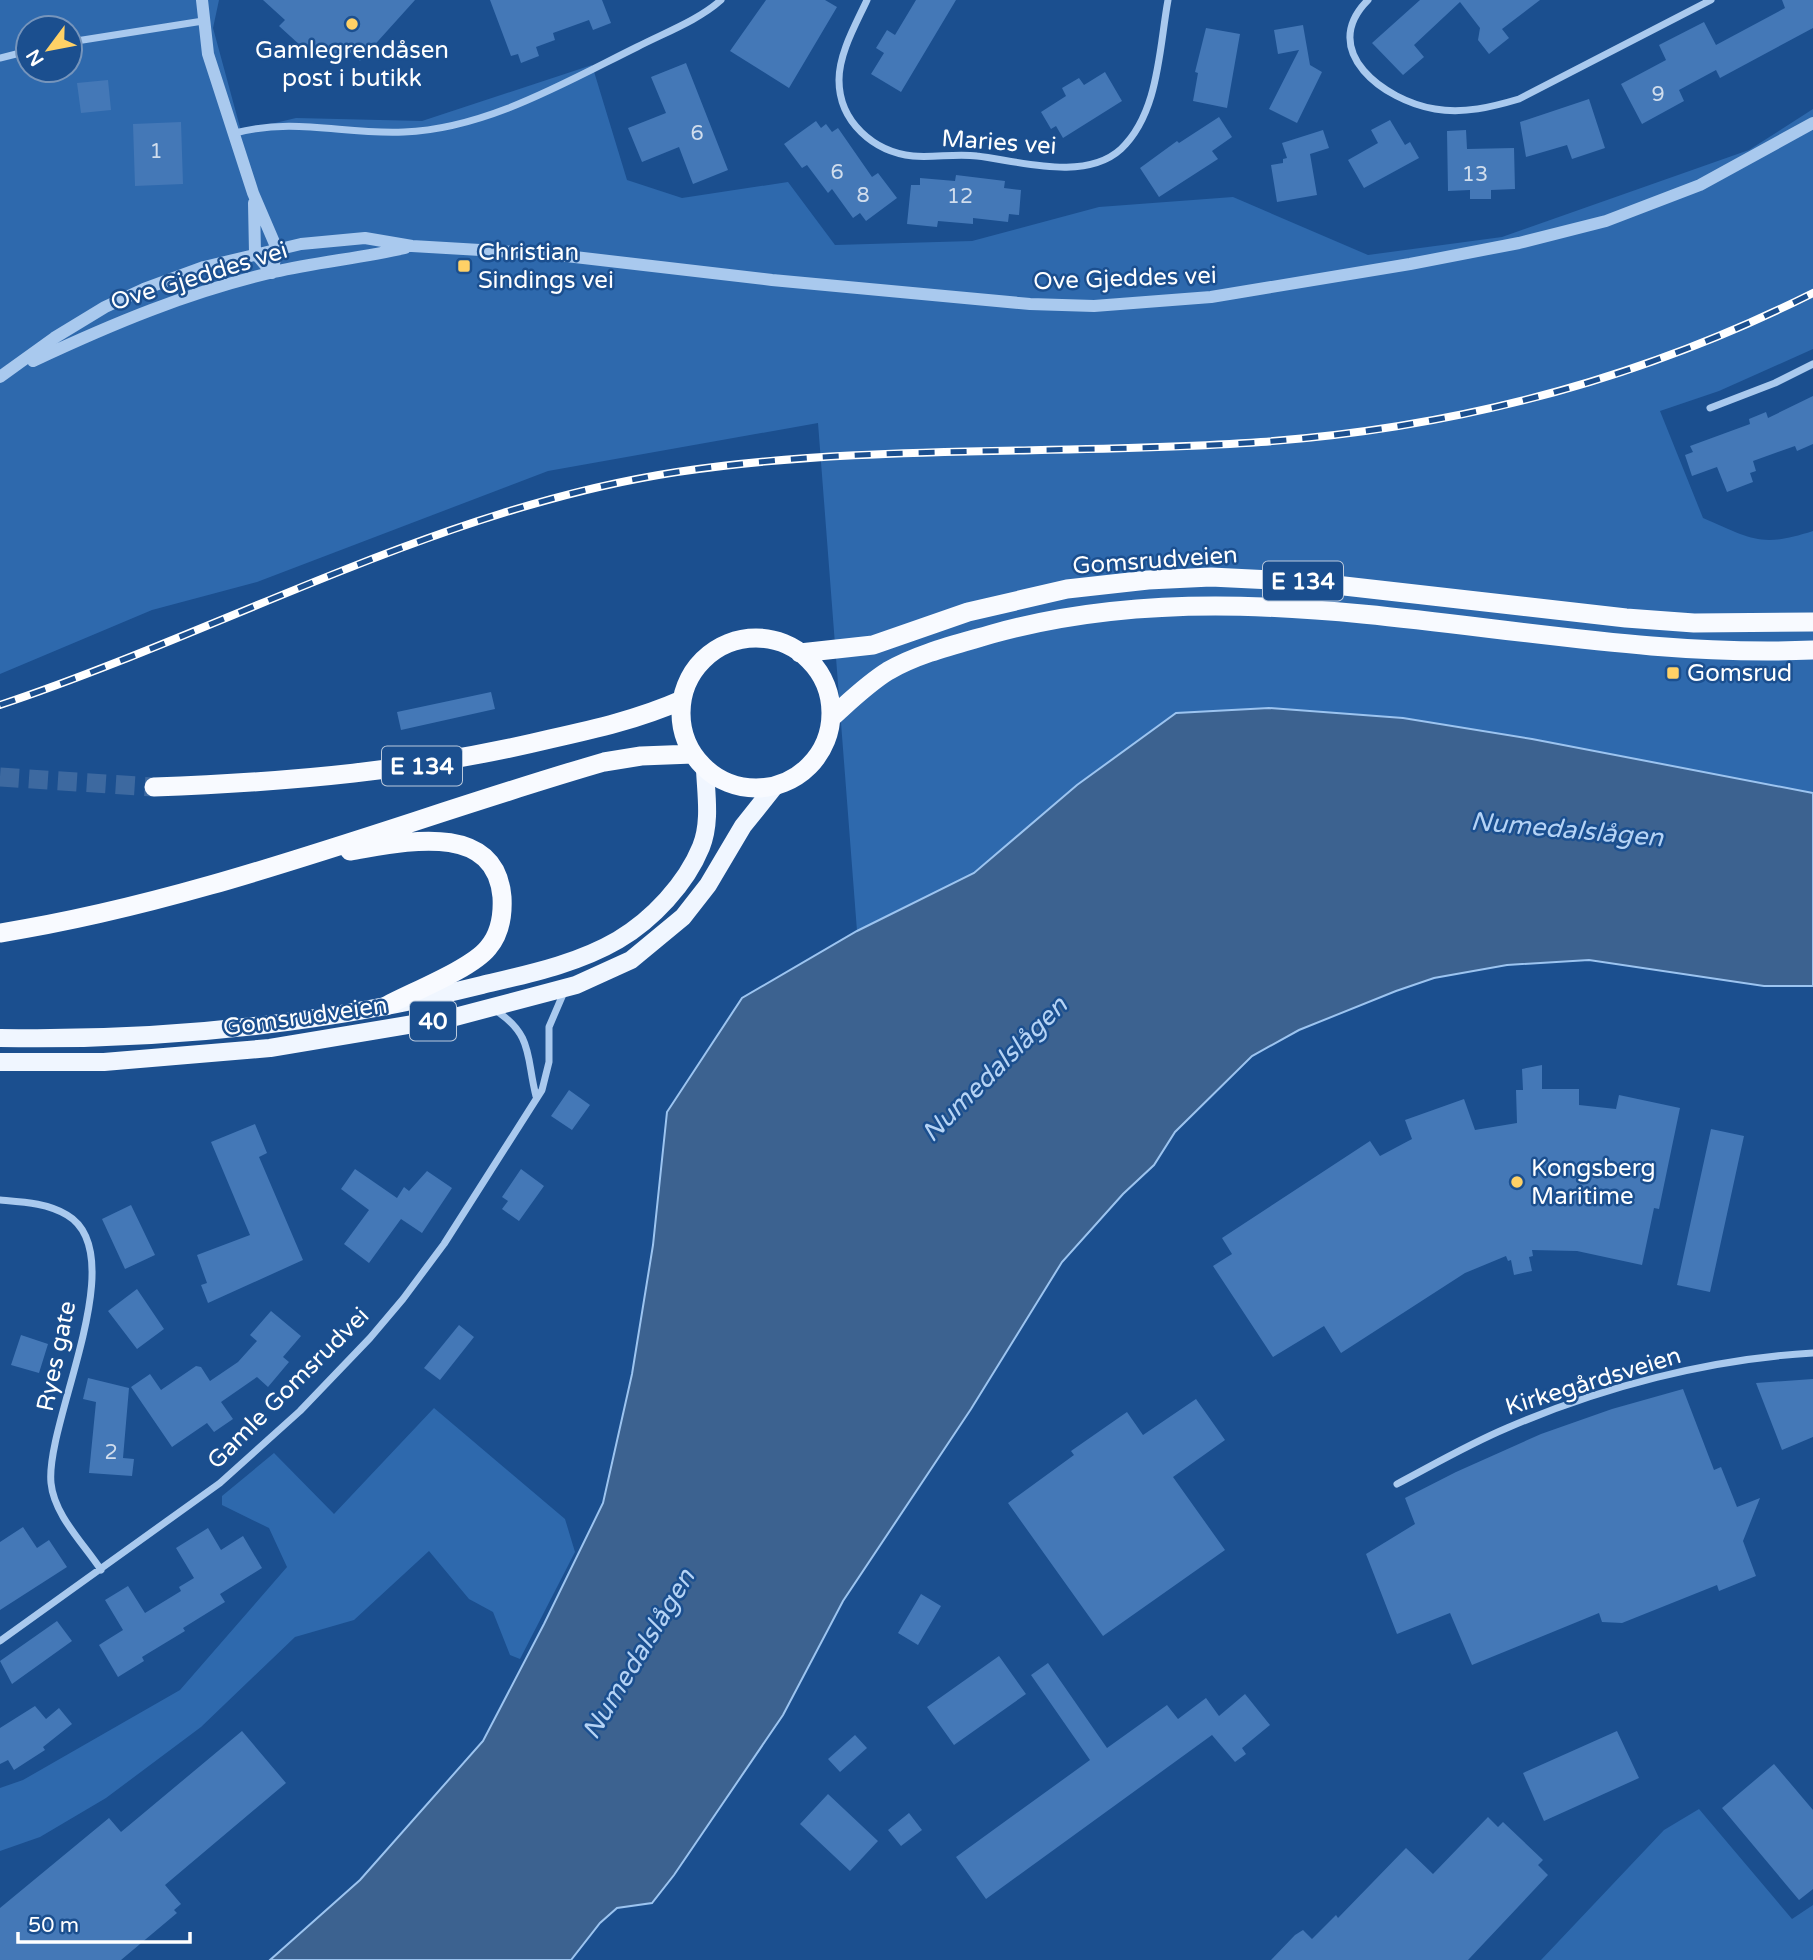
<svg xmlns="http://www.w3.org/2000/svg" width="1813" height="1960" viewBox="0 0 1813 1960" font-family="'Varela Round',sans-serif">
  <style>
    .green { fill: #2e69ad; fill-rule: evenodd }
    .water { fill: #3c6290; stroke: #9cc4f0; stroke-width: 2 }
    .building { fill: #4478b7 }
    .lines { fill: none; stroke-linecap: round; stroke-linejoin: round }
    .trunk-tunnel { stroke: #3d69a0; stroke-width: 19; stroke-dasharray: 19 10; stroke-linecap: butt }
    .minor { stroke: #a9c9ee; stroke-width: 7 }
    .tertiary { stroke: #a9c9ee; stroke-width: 12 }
    .primary { stroke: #f0f6ff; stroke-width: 18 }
    .trunk { stroke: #f8faff; stroke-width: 19 }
    .rail-casing { stroke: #fff; stroke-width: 8 }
    .rail { stroke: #1b4f8f; stroke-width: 5; stroke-dasharray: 16; stroke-linecap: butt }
    .poi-dot { fill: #ffd166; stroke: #1b4f8f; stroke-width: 2.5 }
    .labels { text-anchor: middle; stroke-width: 5; stroke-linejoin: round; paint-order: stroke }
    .number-label { font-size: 21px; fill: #d0dded }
    .shield { fill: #1b4f8f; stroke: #bbcadd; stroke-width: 2 }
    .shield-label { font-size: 23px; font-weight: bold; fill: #fff }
    .poi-label { font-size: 24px; fill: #fff; stroke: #1b4f8f; text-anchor: start }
    .street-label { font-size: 24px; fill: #fff; stroke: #1b4f8f }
    .water-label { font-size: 26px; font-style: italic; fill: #b5d3f5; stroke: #1b4f8f }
  </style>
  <rect width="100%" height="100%" fill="#1b4f8f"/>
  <path class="green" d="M0 0H219L213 28 241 131 296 118 422 121 592 65 627 180 682 198 788 182 835 245 972 241 1099 207 1233 197 1368 255 1502 237 1749 150 1813 109V349L1719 391 1660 411 1703 518C1752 539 1760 548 1813 531V793L1532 739 1077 785 974 873 857 931 818 423 548 471 257 582 152 610 0 674ZM28 28H70V70H28Z
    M434 1408 565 1519 575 1552 520 1659 510 1655 493 1612 469 1599 429 1551 354 1620 295 1637 201 1727 106 1798 40 1837 0 1851V1788L23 1780 180 1690 287 1567 269 1528 222 1505V1496L274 1453 334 1514Z
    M1699 1809 1792 1919 1813 1905V1960H1541L1664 1830Z"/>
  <path class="water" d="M1269 708 1403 718 1532 739 1813 793V986H1764L1589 960 1507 965 1434 978 1396 991 1299 1030 1252 1056 1175 1132 1154 1165 1123 1194 1062 1262 971 1409 843 1601 783 1715 674 1875 652 1903 617 1908 600 1923 571 1960H270L360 1880 483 1741 544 1624 603 1503 632 1374 653 1245 667 1112 742 998 857 931 974 873 1077 785 1176 713Z"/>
  <path class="building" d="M263 0H415L360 61 345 48 332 62 318 49 312 56 279 26 285 20Z
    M490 0H602L611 23 593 30 589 20 553 33 555 40 536 47 539 56 521 63 518 54 511 56Z
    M766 0H825L837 7 789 88 730 51Z
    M916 0H956L901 92 871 74 884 53 876 48 887 30 895 35Z
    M1420 0H1540L1502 29 1509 38 1489 54 1478 40 1480 28 1460 2 1414 45 1424 57 1403 75 1372 43Z
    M1782 0H1813V28L1720 78 1716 70 1679 90 1684 101 1642 124 1621 84 1666 60 1659 45 1704 22 1716 45 1785 8Z
    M1303 25 1310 65 1322 72 1297 123 1269 109 1299 50 1278 54 1274 30Z
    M1206 28 1240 34 1227 108 1193 101 1198 73 1195 72Z
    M686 63 728 170 693 184 679 147 642 162 628 128 666 113 651 77Z
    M1105 72 1122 101 1063 138 1056 126 1051 129 1041 112 1066 96 1062 88 1079 78 1084 85Z
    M108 80 111 110 81 113 77 83Z
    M1589 99 1605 148 1572 159 1567 145 1526 157 1520 122Z
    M1219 117 1232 137 1212 151 1218 159 1159 197 1140 168 1177 141 1179 143Z
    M1390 120 1405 145 1410 142 1419 158 1364 188 1348 160 1378 143 1371 130Z
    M816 121 821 128 826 124 832 132 838 128 872 177 878 173 897 198 866 221 860 213 853 218 832 189 828 193 807 165 802 168 784 144Z
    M181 122 183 184 135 186 133 124Z
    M1323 130 1329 148 1310 154 1317 195 1277 202 1271 165 1283 163V159L1287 158 1282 143Z
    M1466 130 1467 149 1514 148 1515 189 1491 190V199H1470V190L1448 191 1447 131Z
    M956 175 1005 181 1004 188 1021 190 1019 215 1009 214 1008 222 973 218V224L938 221 937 227 907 224 911 185H920V178L955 181Z
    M1813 396V444L1797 451 1795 446 1753 461 1756 471 1750 473 1753 482 1727 492 1717 467 1692 476 1685 455 1693 452 1690 446 1750 424 1749 419 1766 412 1768 418Z
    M491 692 495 709 401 730 397 712Z
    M1542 1065V1089H1579V1105L1616 1109 1619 1095 1680 1108 1659 1209 1654 1208 1642 1265 1577 1251 1532 1250 1533 1256 1529 1257 1532 1271 1514 1275 1511 1260 1508 1261 1506 1256 1465 1273 1341 1353 1324 1326 1273 1357 1213 1266 1232 1254 1222 1238 1370 1141 1380 1156 1412 1139 1405 1120 1464 1099 1475 1130 1517 1123 1516 1090H1523L1522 1069Z
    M569 1090 590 1105 572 1130 551 1116Z
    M255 1124 267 1153 259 1157 303 1260 208 1303 201 1285 207 1283 197 1255 250 1235 211 1142Z
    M1711 1129 1744 1136 1710 1292 1677 1285Z
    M355 1169 397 1198 404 1187 409 1191 427 1171 452 1188 422 1233 401 1219 369 1263 344 1244 369 1210 341 1189Z
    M521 1169 544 1186 519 1221 502 1209 508 1201 502 1197Z
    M131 1205 155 1255 125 1269 102 1219Z
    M137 1289 164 1329 137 1349 108 1311Z
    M271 1311 301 1336 283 1357 289 1362 268 1387 257 1377 221 1402 233 1419 214 1432 207 1423 172 1447 131 1387 150 1374 161 1390 196 1366 201 1367 210 1381 238 1362 257 1341 250 1335Z
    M459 1325 474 1337 440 1380 424 1368Z
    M21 1335 48 1344 39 1373 11 1365Z
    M88 1378 129 1388 123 1458 134 1459 132 1476 89 1473 96 1402 83 1399Z
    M1813 1379V1437L1782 1450 1756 1383Z
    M1683 1389 1714 1470 1721 1467 1737 1507 1760 1498 1743 1541 1756 1576 1719 1591 1717 1585 1622 1623 1602 1622 1599 1613 1472 1665 1450 1613 1397 1634 1366 1554 1415 1524 1405 1498 1456 1472 1541 1434 1612 1409Z
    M1196 1399 1225 1440 1173 1477 1225 1550 1103 1636 1008 1503 1074 1455 1071 1451 1127 1412 1143 1435Z
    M23 1527 37 1548 49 1540 67 1567 0 1610V1542Z
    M208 1528 221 1550 243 1536 262 1568 220 1594 225 1602 183 1628 185 1631 142 1657 144 1661 118 1677 99 1645 123 1630 105 1600 128 1586 145 1613 181 1591 179 1587 194 1578 176 1548Z
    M921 1594 941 1606 918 1645 898 1633Z
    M57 1621 72 1641 12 1684 0 1661Z
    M999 1656 1026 1694 954 1745 927 1707Z
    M1048 1663 1107 1748 1167 1705 1178 1719 1206 1698 1219 1716 1245 1694 1270 1725 1242 1748 1246 1754 1235 1762 1212 1735 986 1899 956 1857 1090 1760 1031 1675Z
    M35 1706 46 1719 59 1708 72 1724 43 1747 45 1750 14 1770 8 1760 0 1764V1728Z
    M242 1731 286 1783 165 1885 181 1904 174 1910 177 1913 121 1960H0V1908L109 1818 121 1832Z
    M1617 1731 1639 1778 1544 1821 1523 1773Z
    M855 1735 867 1748 840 1772 828 1759Z
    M1774 1764 1813 1810V1889L1799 1900 1722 1808Z
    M828 1794 878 1841 850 1871 800 1824Z
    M909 1813 922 1830 901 1846 888 1830Z
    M1488 1817 1498 1827 1503 1822 1543 1860 1538 1865 1548 1875 1468 1960H1271L1295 1935 1303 1930 1312 1939 1336 1915 1338 1918 1406 1848 1433 1874Z"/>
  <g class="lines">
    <path class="trunk-tunnel" d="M0 777 154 787"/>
    <path class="minor" d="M867 0C856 24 839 53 839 80 839 122 874 152 913 156 934 158 956 153 977 156 1019 161 1085 182 1121 149 1159 113 1159 49 1168 0
      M1368 0C1317 51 1385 101 1435 109 1464 114 1492 107 1519 99L1711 0
      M70 42 203 21
      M0 58 28 51
      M235 133C297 117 344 135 404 132 486 129 566 82 637 47 664 33 699 20 721 0
      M1710 408 1775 383 1813 364
      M495 1010C534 1035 526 1058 536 1096
      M0 1200C23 1202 47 1203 67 1215 134 1254 45 1422 51 1483 54 1515 84 1544 101 1570
      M1397 1484C1433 1465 1469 1444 1507 1428 1602 1387 1709 1359 1813 1353
      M0 1641 220 1483 300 1411 370 1338 403 1299 444 1244 542 1090 549 1062V1027L564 992"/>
    <path class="tertiary" d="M202 0 208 54 253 193 277 249 272 273
      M254 203 255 253 272 273
      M33 361C112 324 188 292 274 272 317 262 362 258 405 248
      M0 377 54 338 105 307 144 289 204 267 301 244 365 238 412 246 549 254 772 280 1030 304 1094 306 1211 297 1410 264 1519 243 1606 221 1700 185 1813 123"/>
    <path class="primary" d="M0 1038C162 1041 325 1024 482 985 528 974 577 964 618 940 652 920 686 884 701 847 711 822 706 794 705 769
      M0 1062H104L270 1048 455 1017 576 985 631 960 683 917 708 885 743 826 775 786"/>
    <path class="trunk" d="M681 713a75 75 0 1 1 150 0a75 75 0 1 1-150 0Z
      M800 653 873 645 968 612 1067 589 1148 580 1211 577 1309 582 1626 618 1694 623 1813 622
      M831 718C849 702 867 684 888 671 919 653 958 644 992 634 1263 558 1539 662 1813 650
      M154 787C291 782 417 771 550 739 595 729 639 719 682 700
      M350 851C400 843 495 819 502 897 503 915 500 934 488 948 471 969 412 992 386 1006
      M0 933C207 900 404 820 604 762L641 756 693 754"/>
    <g class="rail-casing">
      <path id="rail" d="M0 705C225 630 440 508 677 472 871 443 1066 456 1261 442 1455 428 1639 380 1813 293"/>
    </g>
    <use href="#rail" class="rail"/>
  </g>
  <g class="poi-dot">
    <circle cx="352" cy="24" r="7"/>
    <rect x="457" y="259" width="14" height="14" rx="3.5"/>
    <rect x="1666" y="666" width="14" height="14" rx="3.5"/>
    <circle cx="1517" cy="1182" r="7"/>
  </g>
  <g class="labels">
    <g class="number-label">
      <text x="1658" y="101">9</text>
      <text x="697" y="140">6</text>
      <text x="156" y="158">1</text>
      <text x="837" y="179">6</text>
      <text x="1475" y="181">13</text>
      <text x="863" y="202">8</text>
      <text x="960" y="203">12</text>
      <text x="111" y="1459">2</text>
    </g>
    <g class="shield">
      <rect x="1263" y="561.5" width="80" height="39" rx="5"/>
      <rect x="382" y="746.5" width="80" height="39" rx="5"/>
      <rect x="410" y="1001.5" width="46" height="39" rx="5"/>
    </g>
    <g class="shield-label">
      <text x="1303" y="589">E 134</text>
      <text x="422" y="774">E 134</text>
      <text x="433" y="1029">40</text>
    </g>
    <g class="poi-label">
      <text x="352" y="58" text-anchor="middle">Gamlegrendåsen<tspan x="352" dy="28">post i butikk</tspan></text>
      <text x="478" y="260">Christian<tspan x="478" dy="28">Sindings vei</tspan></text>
      <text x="1687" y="681">Gomsrud</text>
      <text x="1531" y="1176">Kongsberg<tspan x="1531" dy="28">Maritime</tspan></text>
    </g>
    <g class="street-label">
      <text transform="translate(999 142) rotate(4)" y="8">Maries vei</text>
      <text transform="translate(199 276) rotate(-17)" y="8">Ove Gjeddes vei</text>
      <text transform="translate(1125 278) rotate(-2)" y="8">Ove Gjeddes vei</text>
      <text transform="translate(1155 560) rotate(-4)" y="8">Gomsrudveien</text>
      <text transform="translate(305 1016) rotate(-8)" y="8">Gomsrudveien</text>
      <text transform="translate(56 1356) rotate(-78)" y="8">Ryes gate</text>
      <text transform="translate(1593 1381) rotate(-17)" y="8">Kirkegårdsveien</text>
      <text transform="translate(288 1388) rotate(-45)" y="8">Gamle Gomsrudvei</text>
    </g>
    <g class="water-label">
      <text transform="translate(1567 829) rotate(5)" y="9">Numedalslågen</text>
      <text transform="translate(994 1069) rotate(-45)" y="9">Numedalslågen</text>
      <text transform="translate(638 1654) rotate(-59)" y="9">Numedalslågen</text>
    </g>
  </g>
  <g transform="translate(49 49) rotate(238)"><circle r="33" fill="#1b4f8f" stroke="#7695bc" stroke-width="2"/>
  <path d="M0-5L12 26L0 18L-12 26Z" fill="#ffd166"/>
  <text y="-10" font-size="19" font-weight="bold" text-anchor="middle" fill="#ffffff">N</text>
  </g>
  <path d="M18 1932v10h172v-10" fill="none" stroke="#ffffff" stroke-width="3.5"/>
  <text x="28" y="1932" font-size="21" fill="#ffffff" stroke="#1b4f8f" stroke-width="5" paint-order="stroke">50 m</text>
</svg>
